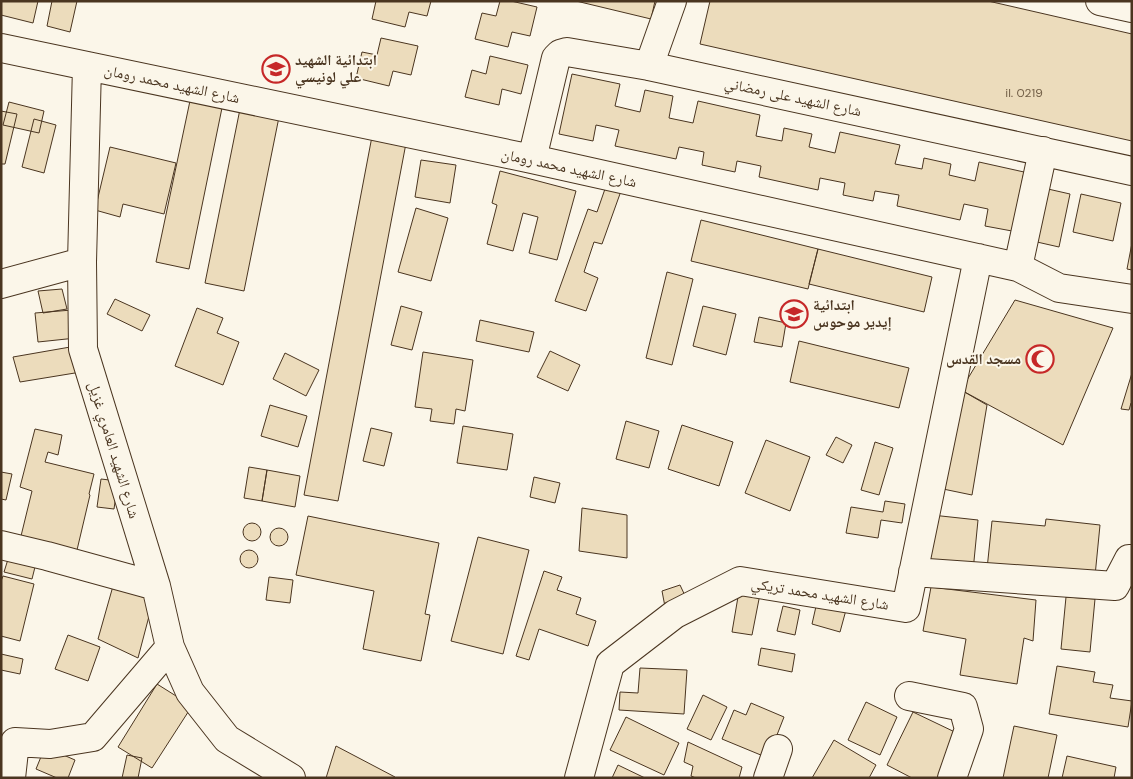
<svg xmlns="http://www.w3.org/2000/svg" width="1133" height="779" viewBox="0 0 1133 779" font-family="'DM Sans','Noto Naskh Arabic',sans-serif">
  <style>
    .building { fill: #ecdcbc; stroke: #4a3520 }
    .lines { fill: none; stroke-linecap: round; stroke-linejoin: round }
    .minor-casing { stroke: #4a3520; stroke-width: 30 }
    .minor { stroke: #fbf6e9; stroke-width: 28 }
    .labels { text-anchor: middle; stroke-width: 4; stroke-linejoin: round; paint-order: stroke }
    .number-label { font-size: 12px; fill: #725f47 }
    .poi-label { font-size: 15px; font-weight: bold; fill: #4a3520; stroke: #fbf6e9; text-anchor: start }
    .street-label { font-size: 15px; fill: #4a3520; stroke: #fbf6e9 }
  </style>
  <rect width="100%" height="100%" fill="#fbf6e9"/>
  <path class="building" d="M1 1H38L33 23 1 15Z
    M52 1H77L70 32 47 26Z
    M376 1H431L427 16 409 12 405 27 372 19Z
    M500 1H511L537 7 530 36 512 32 508 47 475 39 482 13 496 16Z
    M576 1H655L651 19Z
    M710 1H988L1132 34V141L700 44Z
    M381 38 418 46 411 75 393 71 389 86 356 78 362 52 377 55Z
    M490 56 528 65 521 94 502 89 499 105 465 97 472 70 486 74Z
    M572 74 620 84 615 106 640 112 645 90 673 96 669 118 693 123 698 101 760 115 756 136 782 141 784 128 812 134 809 147 835 153 840 132 900 145 895 164 922 169 924 158 951 164 949 175 975 181 979 162 1024 172 1012 231 985 226 988 209 964 204 960 220 897 206 899 195 875 191 873 201 843 195 845 183 820 178 818 190 759 177 761 166 737 161 735 172 702 165 704 152 679 147 676 159 615 146 619 130 596 125 593 141 559 134Z
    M191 96 223 103 189 269 156 262Z
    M9 102 44 111 39 133 3 125Z
    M240 109 279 117 244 291 205 283Z
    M1 111 17 114 5 164H1Z
    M34 119 56 125 44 173 22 167Z
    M373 131 407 138 338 501 304 495Z
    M110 147 176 163 164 214 123 204 120 217 95 210Z
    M421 160 456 165 450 203 415 197Z
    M500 171 576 191 557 260 529 253 538 217 523 213 513 251 487 244 497 205 492 203Z
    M606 186 621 191 602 244 594 242 584 272 598 278 586 311 555 301 588 209 597 212Z
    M1048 189 1070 194 1059 247 1037 242Z
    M1081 194 1121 203 1113 241 1073 232Z
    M416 208 448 218 431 281 398 272Z
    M701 220 818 249 808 289 691 261Z
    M1132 243V270L1127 269Z
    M818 249 932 277 924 312 809 284Z
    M667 272 693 279 672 365 646 358Z
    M62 289 67 309 43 313 38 291Z
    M115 299 150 315 142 331 107 314Z
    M1015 300 1113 328 1063 445 961 390Z
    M401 306 422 312 412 350 391 345Z
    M703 306 736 314 726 355 693 346Z
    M197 308 223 318 217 333 239 342 223 385 175 366Z
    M72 310 76 338 38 342 35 313Z
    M759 317 786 323 782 347 754 342Z
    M480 320 534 332 529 352 476 341Z
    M799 341 909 368 899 408 790 382Z
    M76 346 81 372 20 382 13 357Z
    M550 351 580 365 568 391 537 377Z
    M423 352 473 360 465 411 456 409 454 424 430 421 432 409 415 407Z
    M285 353 319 370 306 396 273 379Z
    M1132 373V403H1131L1129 410 1121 409Z
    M961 390 987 405 972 495 943 489Z
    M270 405 307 416 298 447 261 436Z
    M626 421 659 431 649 468 616 459Z
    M682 425 733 442 719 486 668 469Z
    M463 426 513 434 507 470 457 463Z
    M371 428 392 433 384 466 363 461Z
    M35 429 62 435 58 455 48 452 45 462 94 474 89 494 90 495 77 550 21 536 32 491 20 487Z
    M836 437 852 445 843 463 826 455Z
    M766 440 810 457 790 511 745 493Z
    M875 442 893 448 879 495 861 490Z
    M249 467 267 470 262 501 244 498Z
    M267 470 300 476 295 507 262 501Z
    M1 472 12 474 6 500 1 499Z
    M534 477 560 483 555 503 530 497Z
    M101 479 118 481 114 509 97 507Z
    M885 501 905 504 902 523 881 520 878 538 846 533 851 507 883 512Z
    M582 508 627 515V558L579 551Z
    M932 515 978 520 973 571 927 566Z
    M308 516 439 543 425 614 430 615 421 661 363 649 374 591 296 575Z
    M1046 519 1100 525 1095 576 987 569 992 521 1045 526Z
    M243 532a9 9 0 1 1 18 0a9 9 0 1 1-18 0Z
    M270 537a9 9 0 1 1 18 0a9 9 0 1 1-18 0Z
    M478 537 529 550 503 654 451 641Z
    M240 559a9 9 0 1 1 18 0a9 9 0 1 1-18 0Z
    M9 556 36 563 32 579 4 572Z
    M544 571 562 577 557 590 581 598 576 614 596 621 588 646 539 629 529 660 516 656Z
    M3 576 34 584 20 641 1 636V581Z
    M269 577 293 580 290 603 266 600Z
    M680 585 688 602 666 612 662 591Z
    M113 586 153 601 138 658 98 639Z
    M931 587 1036 600 1033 641 1024 638 1017 684 960 675 966 639 923 631Z
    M739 591 760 594 752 635 732 632Z
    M1066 597 1095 599 1090 652 1061 649Z
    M817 602 846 610 840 632 812 624Z
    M783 606 800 610 795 635 777 631Z
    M68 635 100 647 88 681 55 669Z
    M761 648 795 654 792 672 758 665Z
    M1 654 23 659 20 674 1 670Z
    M1057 666 1095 672 1093 682 1113 685 1110 698 1132 701 1128 727 1049 714Z
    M640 668 687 670 684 714 619 710 620 692 638 693Z
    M157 684 192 706 152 768 118 747Z
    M703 695 727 707 711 740 687 729Z
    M866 702 897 717 880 755 848 740Z
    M751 703 784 717 768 758 722 739 734 710 746 715Z
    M913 712 959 734 938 778H912L887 765Z
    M626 717 679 743 664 775 610 750Z
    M1014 726 1057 735 1048 778H1003Z
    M834 740 876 765 869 778H812Z
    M688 742 742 767 739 778H696L691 776 693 766 684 762Z
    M336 746 395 777V778H326Z
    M45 747 75 760 68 778H57L36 769Z
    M127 755 142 758 138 778H122Z
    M1067 756 1116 767 1114 778H1062Z
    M618 765 645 778H612Z"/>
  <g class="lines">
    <g class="minor-casing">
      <path id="minor" d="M1100 1 1132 8
        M1 48 532 159 1018 267 1059 288 1132 299
        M87 66 82 262 83 349 156 586 170 647 190 692 227 739 291 778
        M649 66 672 1
        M532 159 556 58 560 54 567 52 649 66 1132 171
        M1018 267 1043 151
        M1 284 82 262
        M1 545 47 556 156 586
        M913 572 1115 586 1129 559H1132
        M909 696 963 707 969 729 952 778
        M11 778 15 742 50 744 93 737 170 647
        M579 778 610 664 675 614 740 581 906 608 978 258
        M768 778 778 749"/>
    </g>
    <use href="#minor" class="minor"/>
  </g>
  <defs>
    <g id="school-ring" transform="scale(1.4375)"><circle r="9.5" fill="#fbf6e9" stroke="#c62828" stroke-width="1.5"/><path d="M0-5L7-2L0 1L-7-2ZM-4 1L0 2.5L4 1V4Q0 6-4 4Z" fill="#c62828"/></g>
    <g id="mosque-ring" transform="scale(1.4375)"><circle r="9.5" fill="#fbf6e9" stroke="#c62828" stroke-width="1.5"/><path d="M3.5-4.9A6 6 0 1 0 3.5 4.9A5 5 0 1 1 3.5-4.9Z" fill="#c62828"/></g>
  </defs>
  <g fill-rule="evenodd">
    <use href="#school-ring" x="276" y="69"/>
    <use href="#school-ring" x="794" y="314"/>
    <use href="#mosque-ring" x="1040" y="359"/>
  </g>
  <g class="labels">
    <g class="number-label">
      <text x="1024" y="97">il. 0219</text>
    </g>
    <g class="poi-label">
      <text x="295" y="65">ابتدائية الشهيد<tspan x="295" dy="17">علي لونيسي</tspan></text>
      <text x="813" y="310">ابتدائية<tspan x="813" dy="17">إيدير موحوس</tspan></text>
      <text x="1021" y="364" text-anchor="end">مسجد القدس</text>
    </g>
    <g class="street-label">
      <text transform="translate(172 84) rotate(12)" y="5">شارع الشهيد محمد رومان</text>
      <text transform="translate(793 97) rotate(12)" y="5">شارع الشهيد على رمضاني</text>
      <text transform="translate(569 168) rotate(12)" y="5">شارع الشهيد محمد رومان</text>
      <text transform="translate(114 450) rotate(73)" y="5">شارع الشهيد العامري غزيل</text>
      <text transform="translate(820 594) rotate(9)" y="5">شارع الشهيد محمد تريكي</text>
    </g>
  </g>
  <rect width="1133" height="779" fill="none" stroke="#4a3520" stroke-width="5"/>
</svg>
